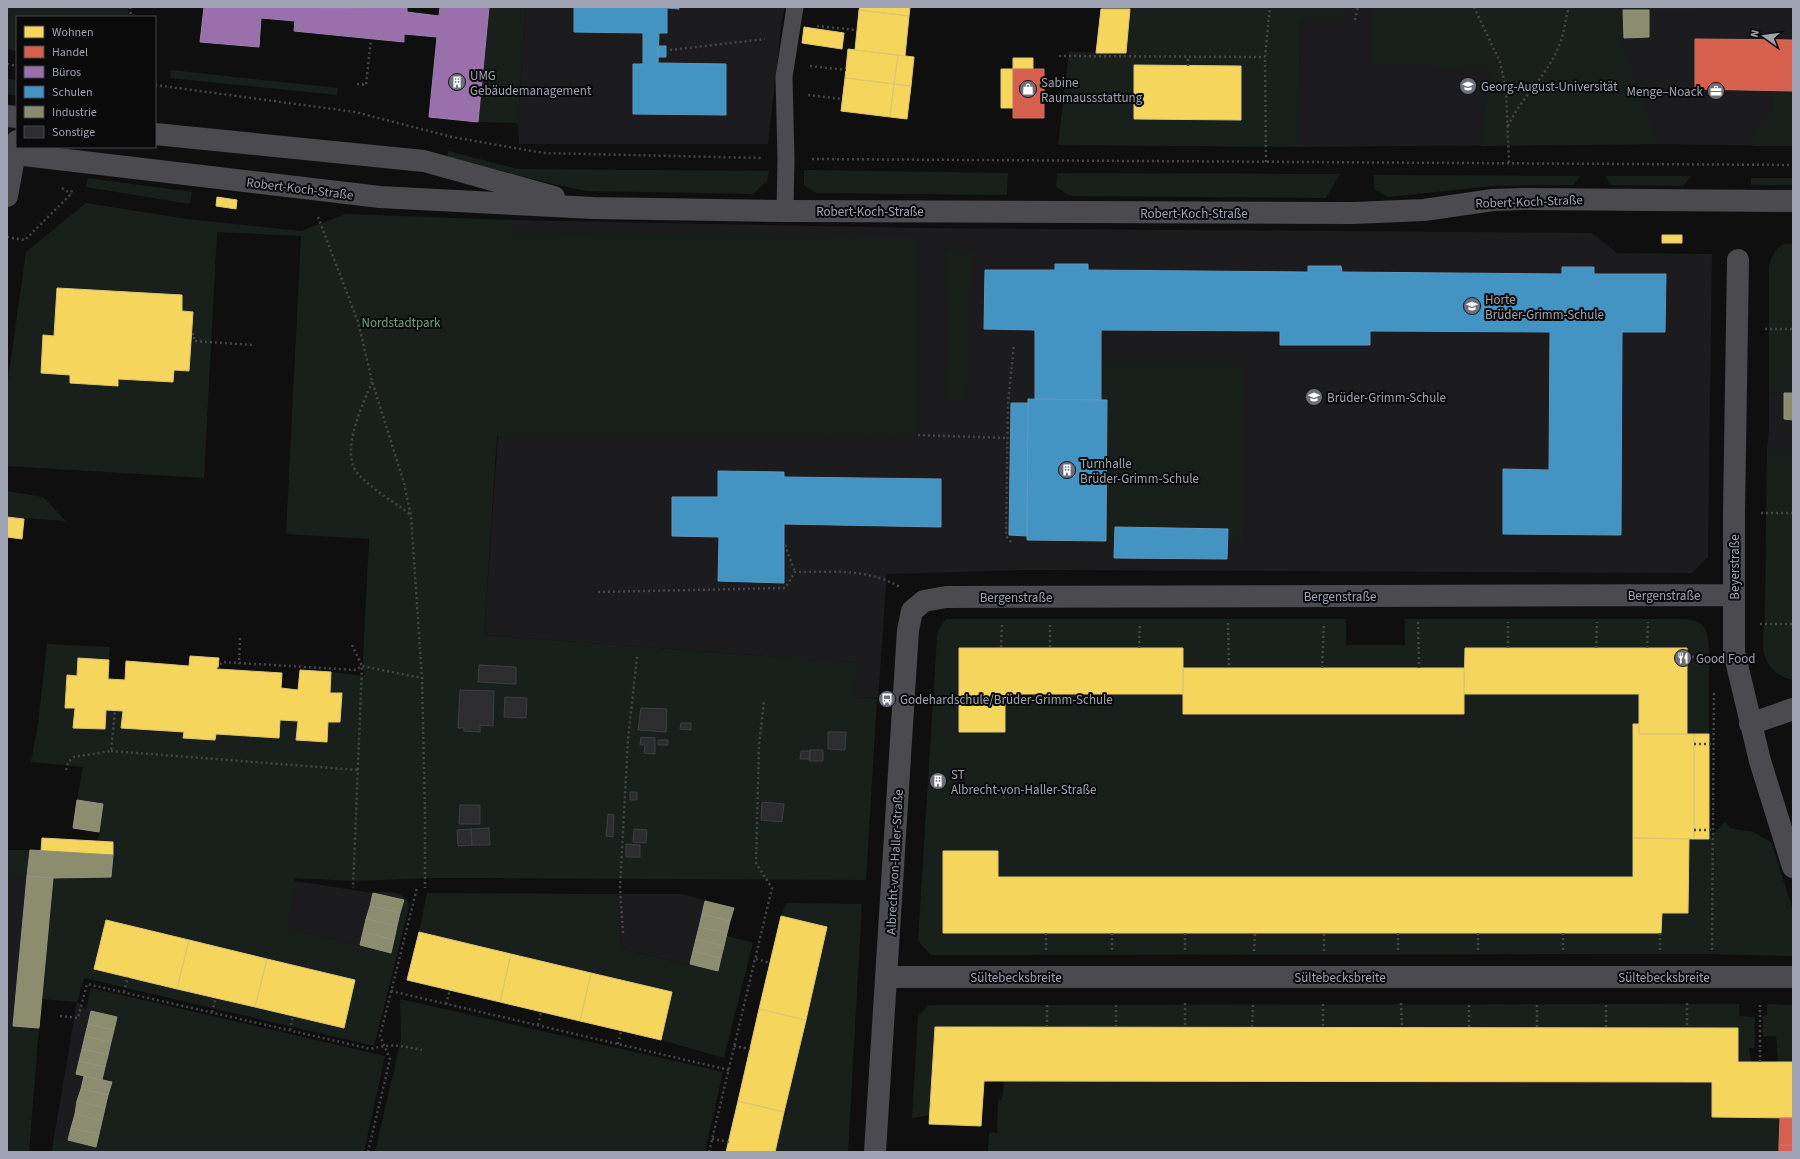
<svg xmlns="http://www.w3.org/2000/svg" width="1800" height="1159" viewBox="0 0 1800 1159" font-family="'Source Sans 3',sans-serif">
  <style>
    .built { fill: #1c1c1e }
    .green { fill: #19201b }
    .homes { fill: #f6d55c; stroke: #dcc676 }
    .shops { fill: #d6604d; stroke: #c6746b }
    .offices { fill: #9970ab; stroke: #9b7fad }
    .schools { fill: #4393c3; stroke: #5f98be }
    .industry { fill: #8c8c6e; stroke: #929382 }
    .building { fill: #2d2d2f; stroke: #3e3f44 }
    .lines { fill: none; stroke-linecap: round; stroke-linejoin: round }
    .path { stroke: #45454a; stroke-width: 2.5; stroke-dasharray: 2 3; stroke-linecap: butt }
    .service { stroke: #4a4a4f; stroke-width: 17 }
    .minor { stroke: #4a4a4f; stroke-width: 22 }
    .tertiary { stroke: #4a4a4f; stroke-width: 22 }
    .labels { text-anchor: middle; stroke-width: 4; stroke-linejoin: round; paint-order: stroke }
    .poi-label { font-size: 13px; fill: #9fa2b2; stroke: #0a0a0b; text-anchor: start }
    .street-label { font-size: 13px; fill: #9fa2b2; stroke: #0a0a0b }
    .park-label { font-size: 13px; fill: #749f7e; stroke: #0a0a0b }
  </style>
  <rect width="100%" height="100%" fill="#0f0f10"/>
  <path class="built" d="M525 7H785L782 19 768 144H519L518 123Z
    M1300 7H1793V146L1659 144 1298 147Z
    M513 220 917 228 1592 233 1617 253 1712 254 1708 557 1692 573 1027 570 887 574 878 698 855 697 856 663 484 635Z
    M1769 392 1793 393V450H1767L1769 428Z
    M7 874 53 878 39 1028 7 1025Z
    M295 881 373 893 404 900 391 953 287 929Z
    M617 894H682L734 908 718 971 621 949Z
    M77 1002 86 1010 117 1017 102 1080 112 1082 96 1147 54 1137Z"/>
  <path class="green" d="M7 7H128L129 17H17V51L7 49Z
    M489 7H525L518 123 478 122Z
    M1102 7H1344V19H1300L1298 147 1058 145 1069 52 1126 53 1130 9H1101Z
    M1371 7H1696V10H1623L1624 38H1620L1659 144 1481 146 1490 68 1371 64Z
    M171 70 338 88 337 95 170 78Z
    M7 79 17 80V96L7 94Z
    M1774 90 1793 91V146H1753V132L1773 112Z
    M448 151 518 169 769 171 767 181 753 194 587 191 553 184 447 157Z
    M804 170 1008 173 1007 195 816 193 804 185Z
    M1057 173 1340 174 1326 198 1070 196 1056 187Z
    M1374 175 1581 176 1573 185 1493 186 1388 197 1374 189Z
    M1605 176H1691L1683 186 1611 185Z
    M88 178 192 192 190 204 86 187Z
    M1751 178H1793V185H1751Z
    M86 203 187 219 301 231 346 214 513 220V233L917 238 918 435 497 436 484 635 857 663 855 697 877 699 866 880 429 878 356 881 293 878 295 881 288 929 391 953 404 900 373 893C384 891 402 891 408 902L409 907 374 1046 84 978 77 1002 42 999 53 878 111 877 113 842 98 841 103 804 77 800 83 767 31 762 38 724 47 644 110 647 109 660 78 658 77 676 67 675 65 707 75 708 73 728 104 729 106 710 123 711 122 728 184 732 183 737 215 740 216 734 280 720 298 721 296 740 328 722H340L341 693H330L331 672 364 676 363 659 369 539 286 534 301 236 217 232 204 478 7 466V387L26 252Z
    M1784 244H1793V393L1769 392V266C1772 256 1774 249 1784 244Z
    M946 251 974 252 973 283H970L967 400 945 399 949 282H945Z
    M1101 363 1244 364 1243 542 1106 541 1107 400H1101Z
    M1767 450H1793V680C1782 677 1772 672 1767 661 1759 647 1765 628 1765 613 1766 558 1766 504 1767 450Z
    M7 491 43 497 66 521 7 517Z
    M946 619H1346V645H1405V619H1686C1707 622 1708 631 1709 650V838L1725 822 1730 828 1753 832 1771 842 1793 910V956L1706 954 931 955 918 941 937 637 939 629Z
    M7 850H30L27 876 7 874Z
    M427 893 617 894 621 949 718 971 727 936 753 943 724 1058 661 1040 672 992 419 932Z
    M787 903 862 904 848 1152H775L827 927 781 916Z
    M91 988 385 1056 364 1152H52L54 1137 96 1147 111 1083 102 1080 117 1017 86 1010Z
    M400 999 723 1072 705 1152H375L401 1039Z
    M1739 1004V1016L1755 1017V1048H1749L1751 1062H1738L1737 1028 935 1027 930 1115 912 1118 918 1016 929 1005Z
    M1767 1004 1793 1005V1062H1778L1776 1036H1763V1016L1767 1015Z
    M7 1025 39 1028 29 1152H7Z
    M1004 1081 1712 1082V1117L1780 1118 1779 1152H988L989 1132 997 1133 998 1100H1002Z"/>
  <path class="homes" d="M860 7H910L909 16 859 10Z
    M1101 9H1130L1126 53H1096Z
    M859 10 909 16 905 56 855 50Z
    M804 27 844 33 842 49 802 43Z
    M848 49 898 55 894 84 845 78Z
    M898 55 914 57 911 86 894 84Z
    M1013 58H1033V69H1013Z
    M1134 65 1241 66V120L1134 119Z
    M1001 69H1013V108H1001Z
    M845 78 894 84 890 117 841 111Z
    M894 84 911 86 907 119 890 117Z
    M217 197 237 200 236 209 216 206Z
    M1662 235H1682V243H1662Z
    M57 288 182 295V311L193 312 189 371 174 370 173 382 118 379V386L70 383V375L41 373 43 335 54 336Z
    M7 517 24 519 22 539 7 537Z
    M959 648H1183V694H1005V732H959Z
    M1465 648H1687V734H1639V694H1464Z
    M190 656 219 658 218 669 282 673 281 688 298 690 300 670 331 672 330 693H342L340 722H328L327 742 296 740 298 721 280 720 279 738 216 734 215 740 183 738 184 732 121 728 123 711 106 710 105 729 73 728 75 708H65L67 675 77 676 78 658 109 660 108 679 125 680 126 661 189 666Z
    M1183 668H1464V714H1183Z
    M1633 724H1639V734H1694V839L1633 838Z
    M1694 734H1709V839H1694Z
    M932 775H944V787L932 786Z
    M42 838 113 842V855L41 851Z
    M1633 838 1689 839 1688 913H1662L1661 933H943V851H998V877H1633Z
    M781 916 827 927 806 1020 759 1009Z
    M106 920 189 940 177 989 94 969Z
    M419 932 511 954 500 1002 407 980Z
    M189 940 267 959 255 1007 177 989Z
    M511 954 591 973 580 1021 500 1002Z
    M267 959 355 980 344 1028 255 1007Z
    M591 973 672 992 661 1040 580 1021Z
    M759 1009 806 1020 784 1112 738 1101Z
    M935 1027 1738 1028V1062H1793V1118L1712 1117V1082L984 1081 981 1126 929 1124Z
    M738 1101 784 1112 775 1152H726Z"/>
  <path class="shops" d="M1695 39 1793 40V91L1695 89Z
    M1013 69H1044V118H1013Z
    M1780 1118H1793V1145H1779Z
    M1779 1145H1793V1152H1779Z"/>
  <path class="offices" d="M204 7 368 8V7H407V12L439 16 440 7H489L478 122 429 117 437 37 404 34V42L294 31 295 21 261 18 259 47 200 42Z"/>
  <path class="schools" d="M574 7H667V33H659L658 63 726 64V115L633 114V64H643V33L574 32Z
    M667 7H679V9L667 8Z
    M658 46H666V57H658Z
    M1055 264H1088V270L1308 272V266H1341L1342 272 1562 274V267H1594V274H1666L1665 332H1622L1621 535 1503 534V469L1549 470 1550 332 1370 331V345H1280V331L1101 330V400L1035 399V330L984 329 985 270H1055Z
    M1028 399 1107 400 1106 541 1027 540Z
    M1011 403H1028L1027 536 1009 535Z
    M718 471 784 472V477L941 479V527L784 524V583L718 581 719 537 672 536V497H718Z
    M1115 527 1228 529 1227 559 1114 558Z"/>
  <path class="industry" d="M1623 10H1649V37L1624 38Z
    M1784 393H1793V420L1784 419Z
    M77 800 103 804 99 832 73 828Z
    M30 850 113 855 111 877 53 878 27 876Z
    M27 876 53 878 39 1028 13 1026Z
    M373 893 404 900 400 913 370 906Z
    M705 901 734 908 730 921 702 914Z
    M370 906 400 913 397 926 366 919Z
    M702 914 730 921 727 933 699 927Z
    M366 919 397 926 394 940 363 932Z
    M699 927 727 933 724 946 696 939Z
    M363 932 394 940 391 953 360 945Z
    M696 939 724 946 721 958 693 951Z
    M693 951 721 958 718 971 690 964Z
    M91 1011 117 1017 114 1030 88 1024Z
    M88 1024 114 1030 111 1042 85 1036Z
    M85 1036 111 1042 108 1055 82 1049Z
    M82 1049 108 1055 105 1067 79 1061Z
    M79 1061 105 1067 102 1080 76 1074Z
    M84 1076 112 1082 108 1095 81 1089Z
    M81 1089 108 1095 105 1108 77 1101Z
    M77 1101 105 1108 102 1121 75 1114Z
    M75 1114 102 1121 99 1134 71 1128Z
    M71 1128 99 1134 96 1147 68 1140Z"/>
  <path class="building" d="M479 665 516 667V684L478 682Z
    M460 690 494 691 493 726 480 725V732L464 731V728H458Z
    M505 697 527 698 526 718 504 717Z
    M641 708 667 709 666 732 638 730Z
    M681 723H691V730L680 729Z
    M828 732H846L845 750 828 749Z
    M641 737 655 738V754L644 753 645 745H640Z
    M658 740H668V745H658Z
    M810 750H823V761H809Z
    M801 751H810V759H800Z
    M630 792H637V800H630Z
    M762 802 784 804 782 822 761 820Z
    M460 805H480V824H459Z
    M608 814 614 815 613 837 606 836Z
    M489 828 490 845H472L471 829Z
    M471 829 472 845 458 846 457 830Z
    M634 829 647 830 646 843 633 842Z
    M626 844 640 845V857H626Z"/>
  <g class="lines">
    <path class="path" d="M130 7 131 17
      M1474 7 1500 62 1506 89 1509 163
      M1355 20 1358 7
      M817 26 857 30
      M670 50 765 39
      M1059 56 1265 57
      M7 64 17 66
      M810 66 846 70
      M1188 66V57
      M357 84 366 85 371 39
      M155 85 355 112 452 137 543 153 761 158
      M808 95 842 99
      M1508 126C1522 96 1549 74 1560 43 1565 31 1565 19 1569 7
      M812 159 1793 165
      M1266 162 1265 57 1270 7
      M62 188 71 194
      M318 217 358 322 372 381 404 483 411 516 422 678 425 813V888
      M7 237 25 240 71 194 72 189
      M1765 329H1793
      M192 334H194V341L253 345
      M372 382C363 405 339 452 358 474 373 490 394 502 411 515
      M918 435 1008 438
      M1761 513H1793
      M1011 542 1006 536 1008 403 1014 345
      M785 545 795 572
      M598 592 785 588 795 572C831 572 867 568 900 587
      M1418 622 1419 668
      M1228 623 1229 668
      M1760 624H1793
      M240 638 239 663 356 670 362 666 422 678
      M352 645 362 666 353 888
      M1001 647 1002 624
      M1050 647V623
      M1139 648 1140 623
      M1508 648V622
      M1596 648 1597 622
      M1647 648 1648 622
      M1687 657H1708
      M1322 668 1324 623
      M218 669 222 662 239 663
      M1694 744H1713
      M111 751 358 770
      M66 770 68 762 74 757 111 751 115 711
      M1694 830H1713
      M623 933 620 888 628 739 637 657
      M1046 933V950
      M1398 933V950
      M1660 933V950
      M1112 950V933
      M1185 950V933
      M1478 950V933
      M1563 950V933
      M1712 950 1714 693
      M1254 951 1255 933
      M1324 951V933
      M756 959 770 963
      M391 991 729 1070
      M124 992 128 977
      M1185 1003V1027
      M1401 1003 1402 1027
      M1687 1003V1028
      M446 1004 450 990
      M1323 1004V1027
      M212 1012 216 998
      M60 1016 78 1018 87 984 371 1049C391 1043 402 1046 422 1050
      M538 1025 541 1012
      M1047 1027V1003
      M1116 1027V1004
      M1252 1027 1253 1004
      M1469 1027V1003
      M1537 1027V1003
      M1606 1027V1003
      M290 1030 293 1016
      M618 1044 621 1031
      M734 1046 750 1049
      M1760 1062V1003
      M712 1139 729 1142
      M368 1152 390 1059 380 1036 417 888
      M709 1152 772 888 756 863 759 745 764 702"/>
    <path class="service" d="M785 211 786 159 784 77 795 7"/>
    <path class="minor" d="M7 196 17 141
      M1738 260 1734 513V652L1760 761 1793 867
      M1750 724 1793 709
      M887 977H1793
      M875 1152 908 630 912 611 924 601 946 597 1734 595"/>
    <path class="tertiary" d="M7 116 17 117
      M155 134 424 161 554 197
      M7 153 380 197 593 208 785 211 1354 213 1424 210 1493 200 1522 199 1793 201"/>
  </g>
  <defs>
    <g id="building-disc" transform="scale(0.9)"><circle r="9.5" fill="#6d6f79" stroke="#0a0a0b"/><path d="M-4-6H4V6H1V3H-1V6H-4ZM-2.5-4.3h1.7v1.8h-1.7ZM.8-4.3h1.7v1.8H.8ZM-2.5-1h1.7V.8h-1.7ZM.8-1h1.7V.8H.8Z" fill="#fff"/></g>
    <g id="university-disc" transform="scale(0.9)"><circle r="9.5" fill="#6d6f79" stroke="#0a0a0b"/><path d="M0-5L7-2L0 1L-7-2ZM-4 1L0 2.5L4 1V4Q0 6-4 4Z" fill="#fff"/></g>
    <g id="shop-disc" transform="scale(0.9)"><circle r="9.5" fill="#6d6f79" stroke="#0a0a0b"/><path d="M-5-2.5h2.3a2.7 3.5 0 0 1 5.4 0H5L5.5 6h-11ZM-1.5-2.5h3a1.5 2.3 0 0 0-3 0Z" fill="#fff"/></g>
    <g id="office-disc" transform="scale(0.9)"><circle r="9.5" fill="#6d6f79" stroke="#0a0a0b"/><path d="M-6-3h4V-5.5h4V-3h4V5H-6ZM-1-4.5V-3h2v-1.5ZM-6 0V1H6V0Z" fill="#fff"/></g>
    <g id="school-disc" transform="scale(0.9)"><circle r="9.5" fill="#6d6f79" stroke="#0a0a0b"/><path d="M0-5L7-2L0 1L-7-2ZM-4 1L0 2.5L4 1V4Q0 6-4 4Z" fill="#fff"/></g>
    <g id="restaurant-disc" transform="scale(0.9)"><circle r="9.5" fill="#6d6f79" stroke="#0a0a0b"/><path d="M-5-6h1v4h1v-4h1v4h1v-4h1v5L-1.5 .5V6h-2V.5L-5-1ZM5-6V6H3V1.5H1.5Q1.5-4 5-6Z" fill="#fff"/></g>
    <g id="bus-disc" transform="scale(0.9)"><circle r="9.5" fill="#6d6f79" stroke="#0a0a0b"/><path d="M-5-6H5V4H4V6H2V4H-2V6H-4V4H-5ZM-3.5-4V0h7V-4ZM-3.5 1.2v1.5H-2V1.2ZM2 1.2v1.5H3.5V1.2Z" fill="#fff"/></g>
  </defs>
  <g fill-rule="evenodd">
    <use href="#building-disc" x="457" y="82"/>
    <use href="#university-disc" x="1468" y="86"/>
    <use href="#shop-disc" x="1028" y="89"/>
    <use href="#office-disc" x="1716" y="91"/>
    <use href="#school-disc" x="1472" y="306"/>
    <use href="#school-disc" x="1314" y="397"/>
    <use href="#building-disc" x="1067" y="470"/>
    <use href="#restaurant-disc" x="1683" y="658"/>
    <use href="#bus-disc" x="887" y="699"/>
    <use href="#building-disc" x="938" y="781"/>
  </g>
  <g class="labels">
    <g class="poi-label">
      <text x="470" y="80">UMG<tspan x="470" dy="15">Gebäudemanagement</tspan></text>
      <text x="1041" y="87">Sabine<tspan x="1041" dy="15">Raumaussstattung</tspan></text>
      <text x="1481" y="91">Georg-August-Universität</text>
      <text x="1703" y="96" text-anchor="end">Menge–Noack</text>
      <text x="1485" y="304">Horte<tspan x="1485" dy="15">Brüder-Grimm-Schule</tspan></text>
      <text x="1327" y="402">Brüder-Grimm-Schule</text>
      <text x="1080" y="468">Turnhalle<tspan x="1080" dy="15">Brüder-Grimm-Schule</tspan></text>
      <text x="1696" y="663">Good Food</text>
      <text x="900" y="704">Godehardschule/Brüder-Grimm-Schule</text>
      <text x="951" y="779">ST<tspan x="951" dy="15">Albrecht-von-Haller-Straße</tspan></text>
    </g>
    <g class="street-label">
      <text transform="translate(300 188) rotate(7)" y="5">Robert-Koch-Straße</text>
      <text transform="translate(1529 201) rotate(-2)" y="5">Robert-Koch-Straße</text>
      <text x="870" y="216">Robert-Koch-Straße</text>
      <text x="1194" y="218">Robert-Koch-Straße</text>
      <text transform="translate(1734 567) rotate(-90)" y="5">Beyerstraße</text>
      <text x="1664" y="600">Bergenstraße</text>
      <text x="1340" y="601">Bergenstraße</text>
      <text x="1016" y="602">Bergenstraße</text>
      <text transform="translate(894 862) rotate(-87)" y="5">Albrecht-von-Haller-Straße</text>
      <text x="1016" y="982">Sültebecksbreite</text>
      <text x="1340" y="982">Sültebecksbreite</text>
      <text x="1664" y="982">Sültebecksbreite</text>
    </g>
    <g class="park-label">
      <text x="401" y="327">Nordstadtpark</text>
    </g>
  </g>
  <rect width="1800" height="1159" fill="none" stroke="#9fa2b2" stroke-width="16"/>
  <rect x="16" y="16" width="140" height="132" fill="#0a0a0b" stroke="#46474e"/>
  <rect x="24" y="26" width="20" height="12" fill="#f6d55c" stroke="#46474e"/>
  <text x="52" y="36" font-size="12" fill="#9fa2b2">Wohnen</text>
  <rect x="24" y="46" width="20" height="12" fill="#d6604d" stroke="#46474e"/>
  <text x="52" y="56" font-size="12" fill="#9fa2b2">Handel</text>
  <rect x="24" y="66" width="20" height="12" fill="#9970ab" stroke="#46474e"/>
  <text x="52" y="76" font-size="12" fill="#9fa2b2">Büros</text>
  <rect x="24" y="86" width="20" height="12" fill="#4393c3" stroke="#46474e"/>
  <text x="52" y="96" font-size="12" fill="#9fa2b2">Schulen</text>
  <rect x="24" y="106" width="20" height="12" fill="#8c8c6e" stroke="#46474e"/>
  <text x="52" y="116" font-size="12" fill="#9fa2b2">Industrie</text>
  <rect x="24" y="126" width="20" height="12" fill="#2d2d2f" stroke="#46474e"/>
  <text x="52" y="136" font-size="12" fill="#9fa2b2">Sonstige</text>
  <g transform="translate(1764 36) rotate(284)" stroke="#0a0a0b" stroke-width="3" paint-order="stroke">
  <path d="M0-3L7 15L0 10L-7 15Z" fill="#9fa2b2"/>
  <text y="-6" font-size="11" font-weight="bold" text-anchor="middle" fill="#9fa2b2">N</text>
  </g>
</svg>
